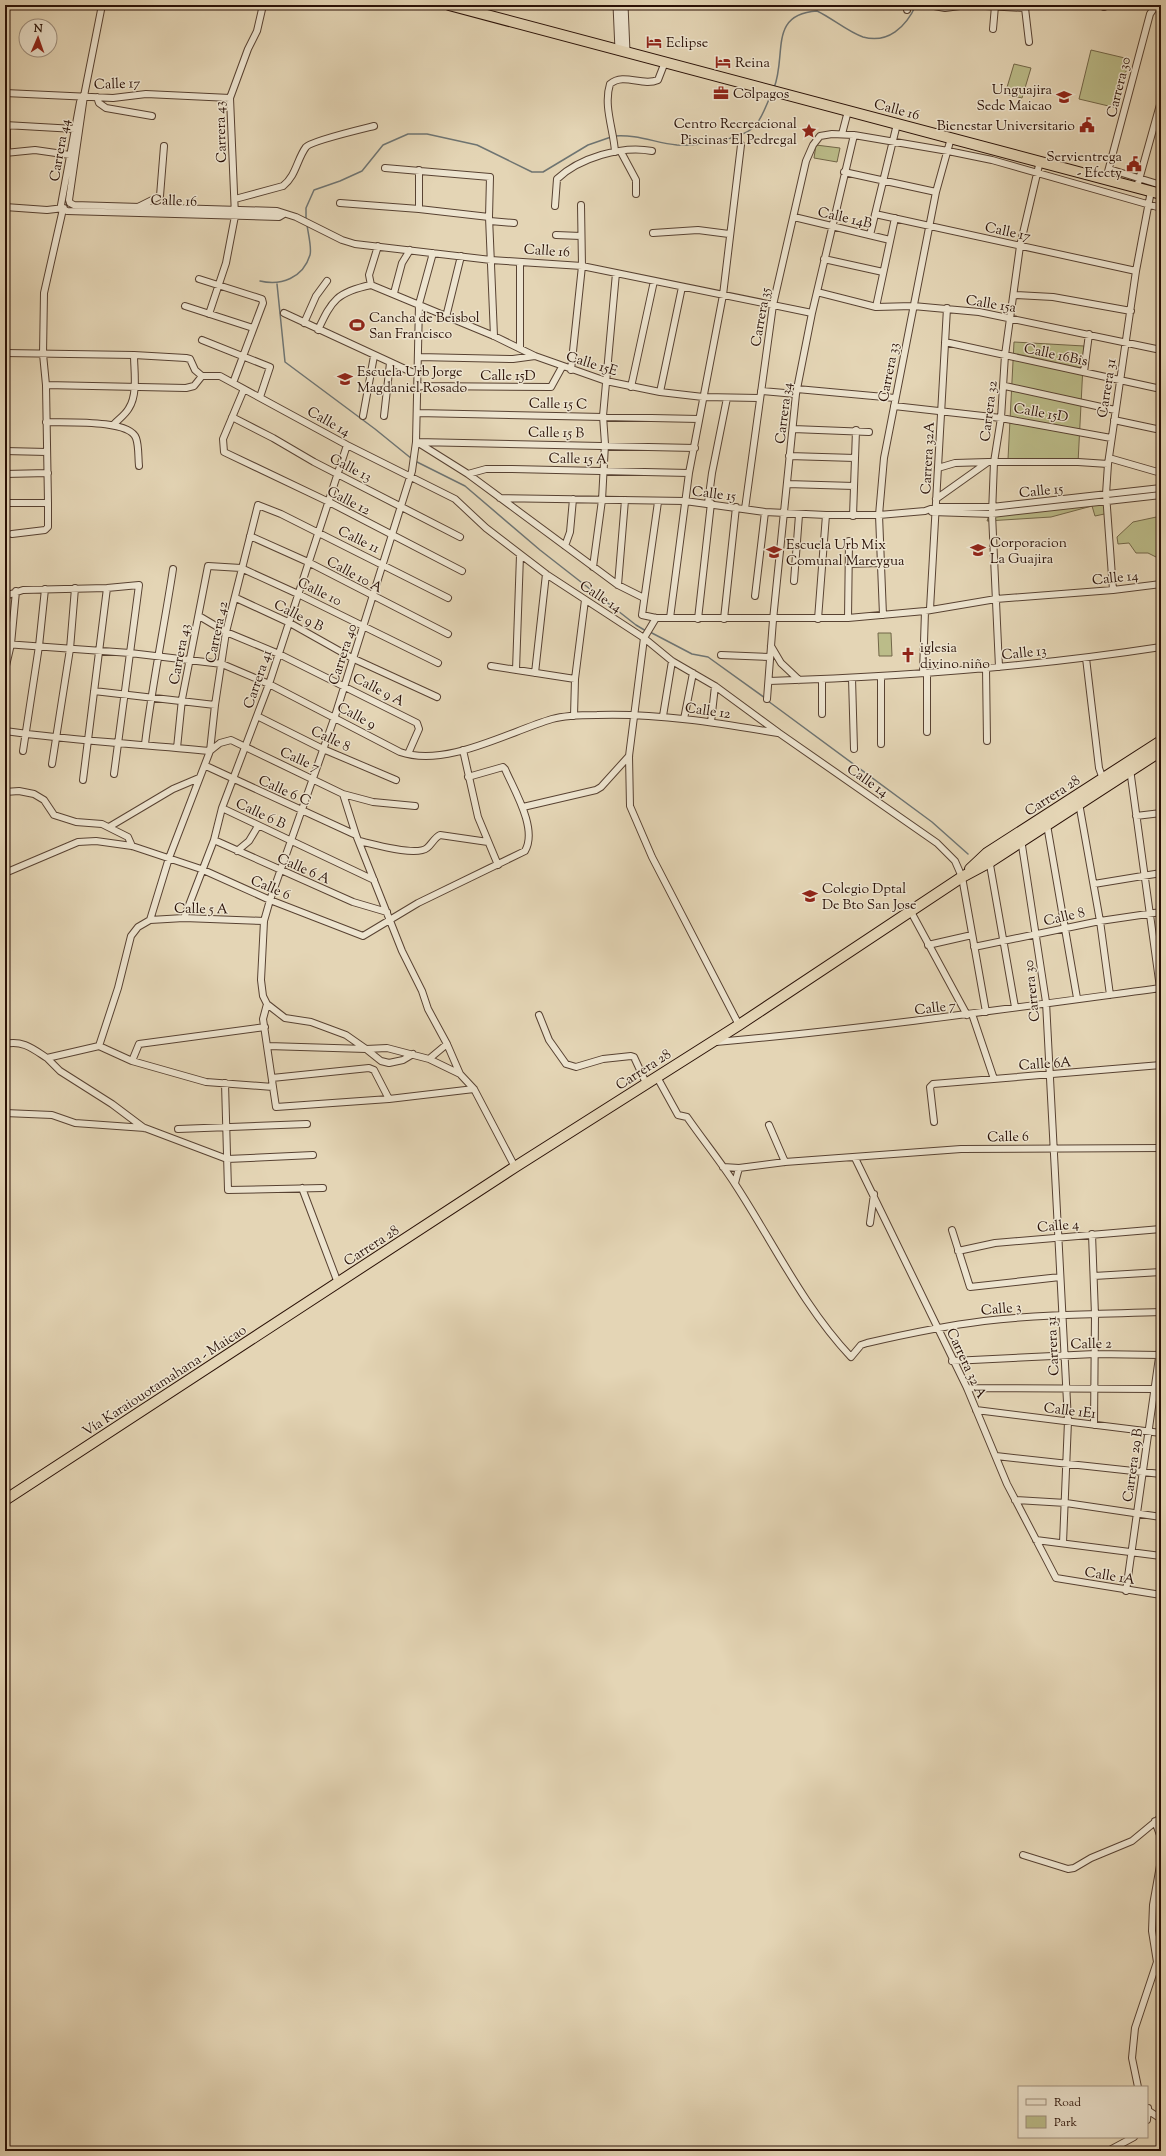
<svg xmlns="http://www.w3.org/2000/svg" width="1166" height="2156" viewBox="0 0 1166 2156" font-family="'Sorts Mill Goudy',serif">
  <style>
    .green { fill: #bbbc89; stroke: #726648 }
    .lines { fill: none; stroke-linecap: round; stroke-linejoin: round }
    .stream { stroke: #6e7472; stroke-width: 1.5 }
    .minor-casing { stroke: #584232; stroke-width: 8 }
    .tertiary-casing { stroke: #584232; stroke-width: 9 }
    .trunk-casing { stroke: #2a1107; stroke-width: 12 }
    .minor { stroke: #ede4cf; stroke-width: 6 }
    .tertiary { stroke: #ede4cf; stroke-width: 7 }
    .trunk { stroke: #e4d5b5; stroke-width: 10 }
    .labels { text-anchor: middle; stroke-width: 3; stroke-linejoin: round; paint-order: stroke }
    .poi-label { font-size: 14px; fill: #2a1107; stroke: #ede4cf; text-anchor: start }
    .street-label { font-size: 14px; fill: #2a1107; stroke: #ede4cf }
  </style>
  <rect width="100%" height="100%" fill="#e4d5b5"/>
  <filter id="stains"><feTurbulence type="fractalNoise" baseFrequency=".005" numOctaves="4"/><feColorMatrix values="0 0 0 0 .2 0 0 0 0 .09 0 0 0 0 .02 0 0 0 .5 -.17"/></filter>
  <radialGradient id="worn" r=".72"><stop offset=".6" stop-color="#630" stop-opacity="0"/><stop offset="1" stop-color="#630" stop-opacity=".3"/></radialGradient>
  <path class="green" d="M1091 50 1129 59 1117 108 1079 99Z
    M1014 64 1031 68 1022 98 1005 94Z
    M816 145 840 148 837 162 814 158Z
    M1014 342 1084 346 1078 463 1008 459Z
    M1085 497H1104L1109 513 1095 516 1092 506 1051 517 987 521 991 510Z
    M1161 516V554L1156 557 1148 553H1136L1129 543 1118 544 1117 537 1133 522Z
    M878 633H891L892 656H879Z"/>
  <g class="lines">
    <path class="stream" d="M774 88C787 55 768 14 817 11 832 18 848 32 863 37 888 44 906 27 916 5
      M614 136C637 134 656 143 677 145 696 146 740 140 754 127 762 119 766 105 771 95
      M306 219V208L314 190 340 181 362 171 383 145 408 134H427L477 145 532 172H543L588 145 611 137
      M260 281C281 286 303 278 310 255 312 248 308 233 307 225
      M277 284 285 362 375 429 412 459
      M415 461 465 486 540 550 636 625 646 631
      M650 632 692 654 708 657 765 698
      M768 701 932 822 968 854"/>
    <g class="minor-casing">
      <path id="minor" d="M906 5 907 10
        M929 5 945 8 967 5 1025 8 1030 5
        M1104 7V5
        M1025 8 1029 42
        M993 29 995 6
        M5 93 113 98 146 94 230 98
        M97 97 99 103 106 108 152 116
        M5 125 75 129
        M842 134 848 111
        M615 152C614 131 603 106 610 84 624 72 642 87 658 80L665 62
        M621 152 636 180V194
        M5 153 35 150 70 155
        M7 153V125
        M385 168 490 177 489 217 494 336
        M1109 169 1161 185
        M844 172 936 192
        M1106 179 1150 14 1154 8 1161 6
        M1137 187 1161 101
        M235 199 283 186C296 176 297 159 306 147 311 141 362 129 374 126
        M70 203 74 205 277 211 296 217 342 240 355 244 491 260 582 266 812 313
        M70 203 69 200 84 96 102 5
        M340 203 419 209 489 217
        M555 206 557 179C579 158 622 145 652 151
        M5 207 47 210 64 208
        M138 207 160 196 164 146
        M63 209 67 211 279 217 284 214
        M419 209V170
        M875 214 1136 271
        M794 217 890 240
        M490 221 514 223
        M653 233 698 230 729 234
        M556 235 581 236
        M870 235 897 124
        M433 253 419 304 416 442 412 471 335 716 270 900 264 921 261 980 263 996 267 1004 285 1018 311 1022 346 1035 366 1049 387 1048 429 1059 447 1044
        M824 259 883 272
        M520 262V348
        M199 279 262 299 263 303 233 383
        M371 285 369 275 378 246
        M817 292 876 307 913 306 979 312 1161 350
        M394 293 402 263 410 250
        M1014 295 1053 297 1131 311
        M185 306 253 328
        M876 307 895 218
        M284 313 418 375
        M209 314 226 263 235 216 230 98 248 49 257 31 263 5
        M446 317 461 256
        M304 323 316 296 327 281
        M318 330C332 300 337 292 371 285L494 336 535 356 606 381 660 392 703 397 759 398
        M202 340 270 367 260 397
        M945 342 1161 389
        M5 353 134 355 186 358 190 359 195 370 202 376
        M418 357 513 359 535 356
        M571 370 582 266 581 205
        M1084 372 1089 334
        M202 376H220L347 445 455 499 486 528 546 574 644 638 672 661 715 686 779 733 937 843 955 861 962 877 986 1012
        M46 385 186 388 194 386 202 376
        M417 386 551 387 562 367
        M1005 386 1115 410
        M631 387 654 281
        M244 389 223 439 224 452 329 502 462 571
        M797 389 895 398
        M761 391 796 394
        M660 392 682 287
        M894 406 1001 418 1111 438
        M417 413 699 419
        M363 416 374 356
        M384 416 390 363
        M232 417 273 438 314 462 460 537
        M1114 420 1161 430
        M46 422C64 423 129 419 136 438 139 446 138 457 139 466
        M114 424C119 419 126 414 129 408 138 394 134 370 134 355
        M793 429 869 432
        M416 442 695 448
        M417 442 468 474 618 585 644 598
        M5 451 47 452
        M789 456 855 458
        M1109 458 1161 473
        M938 468 955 463 988 462
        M5 474 48 473
        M468 474 486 469H512L689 473
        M787 484 854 486
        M500 498 685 501 765 512 826 515H879L925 511 936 507H992L1161 488
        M936 499 988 462H1078L1108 464
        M658 502 642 615 656 618H848L925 611 996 599 1113 590 1161 584
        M5 503H48L46 385 43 354 44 293 63 209 61 205 80 102 84 96
        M708 503 712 473 727 398
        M745 509 773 305 806 161 813 145 820 136 832 134 854 135 948 151 992 160 1161 208
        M932 512 992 514 1161 495
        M853 516 856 430
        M12 534 45 530 48 527V503
        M250 536 308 562 448 634
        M565 546 570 532 573 499
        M849 564 879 563
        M593 567 602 500 605 444 603 416 616 273
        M794 581 799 515
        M618 585 625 500
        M1113 590 1106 494 1108 464 1136 271 1151 191
        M5 596 23 590 107 588 139 585 114 774
        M755 596 765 512
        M236 598 288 622 352 658 437 697
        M930 609 947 308
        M883 615 879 515 884 458 936 192 951 138
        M199 616 226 632 279 654 417 723 419 729 408 754
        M656 618 644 638 629 756 630 806 652 857 739 1025
        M670 618 689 473 723 295 741 145
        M848 618 849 541
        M698 619 711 503
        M724 619 736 507
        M818 619 826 515
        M5 644 130 653 222 664 269 684 400 752C446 768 508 732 552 719 566 715 582 715 597 715 658 713 718 723 778 733
        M771 646 781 663 799 680
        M721 655 770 657
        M1086 658 1099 768 1103 779
        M491 666 575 679
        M999 667 992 514 994 462 1001 418 1005 355 1020 246 1040 161
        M986 668 987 741
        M5 670 11 644 16 591
        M516 670 520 555
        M535 673 546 574
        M923 673 925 611
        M881 676V744
        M852 678 854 749
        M822 679V714
        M769 681C900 677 1031 667 1161 647
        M94 691 215 705
        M767 699 773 620 796 394 812 313 854 135
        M257 716 323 749 396 780
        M574 716 575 679 585 600
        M663 716 672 661
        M684 719 693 673
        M711 722 715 686
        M5 731C73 741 142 744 210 751L220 743 231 740 343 794 373 802 415 806
        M927 732V673
        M145 744C152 685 164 628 173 569
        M177 748 182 699 208 566 241 568 298 594 438 663
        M463 750 478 817 498 865
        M23 751 39 646 45 589
        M52 764 70 649 75 588
        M206 766 356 835
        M1130 769 1161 995
        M83 780 107 588
        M5 792 19 791 34 794 44 800 54 815 76 822 102 824 128 837 132 846
        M343 794 356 835 402 951 422 991 428 1009 447 1044 460 1074 474 1089 515 1167
        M1079 803 1100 921 1110 995
        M523 807 596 790 601 787 629 756
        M222 808 374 880
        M1136 816 1161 813
        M1047 825 1077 998
        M109 827 173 789 199 778
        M1021 839 1046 1002 1068 1421 1063 1543
        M214 840 353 902 387 912
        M359 841C373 844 416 857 427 848 432 844 434 838 440 835L488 842
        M237 851 249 841 258 826
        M989 859 1015 1007
        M5 873 78 842 96 841 132 846 201 869 270 900 363 936 418 903 525 851C538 829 514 790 505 769L503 767 468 777
        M1094 884 1161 873
        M910 910 967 1015
        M184 918 214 840 222 808 269 684 347 445
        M150 920 169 858 210 751 215 705 226 632 258 505 281 514 448 598
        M928 945 972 935
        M974 947 1100 921 1161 912
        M972 1014 994 1079
        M539 1015 549 1040 566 1064 576 1067 603 1059 631 1056 634 1057 646 1083
        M716 1042C865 1029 1013 1008 1161 988
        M5 1044C23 1040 33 1049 47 1058L99 1046 118 988 131 936 138 927 150 920 184 918 264 921
        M99 1046 132 1061 206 1082 273 1087 263 1019 267 1004
        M268 1046 366 1049 381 1061 389 1063 403 1060 413 1054
        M47 1058 60 1071 112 1104 144 1128
        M429 1059 460 1074
        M132 1061 139 1044 265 1027
        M657 1077 678 1115 687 1117C703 1140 720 1161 735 1184 773 1242 803 1306 851 1357L861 1345 867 1343C906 1334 944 1326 984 1321 1043 1314 1102 1314 1161 1312
        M272 1078 369 1068 374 1070 389 1099 276 1107 273 1087
        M225 1083 228 1190 323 1188
        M389 1099 474 1089
        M5 1113 52 1115 75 1123 145 1128 227 1159 313 1155
        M934 1122 930 1087 933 1084 1161 1065
        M769 1125 785 1162
        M178 1129 307 1124
        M855 1158 967 1388 1007 1484 1056 1578 1161 1595
        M723 1167 739 1168 785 1162 961 1149 1161 1148
        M735 1183 739 1168
        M302 1188 338 1283
        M870 1223 874 1194
        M952 1230 970 1287 1060 1277
        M1092 1234 1095 1315 1094 1425
        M958 1251 995 1243 1161 1229
        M1094 1276 1161 1272
        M952 1361 1095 1354 1159 1355
        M967 1388 1155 1389
        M976 1410 1161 1433
        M996 1456 1161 1474
        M1015 1500 1066 1503 1161 1517
        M1036 1540 1161 1556
        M1126 1591 1161 1343
        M1155 1821 1161 1838
        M1023 1855 1068 1869 1074 1868 1091 1858 1132 1841 1161 1817
        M1138 2087 1132 2058 1135 2028 1157 1962 1152 1931 1153 1905 1161 1860
        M1149 2111 1161 2119
        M1147 2120 1148 2108
        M1108 2151 1134 2137"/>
    </g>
    <g class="tertiary-casing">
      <path id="tertiary" d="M617 5 619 50
        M624 5 626 52"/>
    </g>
    <g class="trunk-casing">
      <path id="trunk" d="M449 5 1161 194
        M970 869 987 853 1161 741
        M5 1500 515 1167 739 1025 962 877 990 862 1161 751"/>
    </g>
    <use href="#minor" class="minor"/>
    <use href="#tertiary" class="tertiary"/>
    <use href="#trunk" class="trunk"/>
  </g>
  <defs>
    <g id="hotel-bare" transform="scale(1.2)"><path d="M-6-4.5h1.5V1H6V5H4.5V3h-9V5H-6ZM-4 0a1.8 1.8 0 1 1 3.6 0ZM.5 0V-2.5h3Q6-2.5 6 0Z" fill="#8f2418" stroke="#ede4cf" stroke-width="2.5" paint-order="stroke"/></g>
    <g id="office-bare" transform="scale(1.2)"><path d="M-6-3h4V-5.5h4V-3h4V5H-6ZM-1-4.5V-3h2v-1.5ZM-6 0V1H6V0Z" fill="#8f2418" stroke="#ede4cf" stroke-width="2.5" paint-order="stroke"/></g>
    <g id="university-bare" transform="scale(1.2)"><path d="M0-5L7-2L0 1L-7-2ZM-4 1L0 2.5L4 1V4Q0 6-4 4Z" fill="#8f2418" stroke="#ede4cf" stroke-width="2.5" paint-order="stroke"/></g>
    <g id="civic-bare" transform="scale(1.2)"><path d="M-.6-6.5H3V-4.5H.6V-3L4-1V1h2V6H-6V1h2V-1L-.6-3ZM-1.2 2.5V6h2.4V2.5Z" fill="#8f2418" stroke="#ede4cf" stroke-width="2.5" paint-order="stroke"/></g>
    <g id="sight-bare" transform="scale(1.2)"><path d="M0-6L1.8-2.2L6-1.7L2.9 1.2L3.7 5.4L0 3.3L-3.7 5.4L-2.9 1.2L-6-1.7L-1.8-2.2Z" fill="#8f2418" stroke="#ede4cf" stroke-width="2.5" paint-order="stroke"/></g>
    <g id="stadium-bare" transform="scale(1.2)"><path d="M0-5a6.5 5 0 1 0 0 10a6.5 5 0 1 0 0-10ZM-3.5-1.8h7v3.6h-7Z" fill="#8f2418" stroke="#ede4cf" stroke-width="2.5" paint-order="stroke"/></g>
    <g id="school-bare" transform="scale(1.2)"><path d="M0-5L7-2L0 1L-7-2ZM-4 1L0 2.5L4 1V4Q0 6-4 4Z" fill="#8f2418" stroke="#ede4cf" stroke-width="2.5" paint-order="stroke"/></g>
    <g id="church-bare" transform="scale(1.2)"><path d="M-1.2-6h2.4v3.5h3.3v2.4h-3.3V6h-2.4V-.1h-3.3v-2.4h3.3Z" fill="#8f2418" stroke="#ede4cf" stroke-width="2.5" paint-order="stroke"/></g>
  </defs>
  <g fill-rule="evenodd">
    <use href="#hotel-bare" x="654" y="42"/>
    <use href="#hotel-bare" x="723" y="62"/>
    <use href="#office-bare" x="721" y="93"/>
    <use href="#university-bare" x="1064" y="97"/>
    <use href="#civic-bare" x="1087" y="125"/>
    <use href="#sight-bare" x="809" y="131"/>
    <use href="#civic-bare" x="1134" y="164"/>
    <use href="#stadium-bare" x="357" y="325"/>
    <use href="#school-bare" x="345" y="379"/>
    <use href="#school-bare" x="978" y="550"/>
    <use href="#school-bare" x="774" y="552"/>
    <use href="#church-bare" x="908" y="655"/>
    <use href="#school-bare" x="810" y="896"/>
  </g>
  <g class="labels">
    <g class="poi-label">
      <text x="666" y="47">Eclipse</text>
      <text x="735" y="67">Reina</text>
      <text x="1052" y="94" text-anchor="end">Unguajira<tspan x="1052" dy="16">Sede Maicao</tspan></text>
      <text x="733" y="98">Colpagos</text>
      <text x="797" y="128" text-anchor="end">Centro Recreacional<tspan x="797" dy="16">Piscinas El Pedregal</tspan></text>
      <text x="1075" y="130" text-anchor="end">Bienestar Universitario</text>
      <text x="1122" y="161" text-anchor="end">Servientrega<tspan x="1122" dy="16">- Efecty</tspan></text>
      <text x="369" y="322">Cancha de Beisbol<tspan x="369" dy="16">San Francisco</tspan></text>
      <text x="357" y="376">Escuela Urb Jorge<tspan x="357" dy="16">Magdaniel Rosado</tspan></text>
      <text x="990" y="547">Corporacion<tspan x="990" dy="16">La Guajira</tspan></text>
      <text x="786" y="549">Escuela Urb Mix<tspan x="786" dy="16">Comunal Mareygua</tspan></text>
      <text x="920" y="652">iglesia<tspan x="920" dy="16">divino niño</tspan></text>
      <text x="822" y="893">Colegio Dptal<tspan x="822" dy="16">De Bto San Jose</tspan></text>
    </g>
    <g class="street-label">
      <text transform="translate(117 83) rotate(-2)" y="5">Calle 17</text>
      <text transform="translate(1118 87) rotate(-76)" y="5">Carrera 30</text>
      <text transform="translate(897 109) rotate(15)" y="5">Calle 16</text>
      <text transform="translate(220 132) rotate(-92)" y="5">Carrera 43</text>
      <text transform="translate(59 150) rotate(-80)" y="5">Carrera 44</text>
      <text transform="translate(174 200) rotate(2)" y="5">Calle 16</text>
      <text transform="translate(845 217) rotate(13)" y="5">Calle 14B</text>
      <text transform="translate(1008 231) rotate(12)" y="5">Calle 17</text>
      <text transform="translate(547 250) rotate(4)" y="5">Calle 16</text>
      <text transform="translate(991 303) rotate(9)" y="5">Calle 15a</text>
      <text transform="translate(760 317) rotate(-80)" y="5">Carrera 35</text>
      <text transform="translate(1056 354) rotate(12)" y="5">Calle 16Bis</text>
      <text transform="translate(592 363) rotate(17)" y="5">Calle 15E</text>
      <text transform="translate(888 372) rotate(-79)" y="5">Carrera 33</text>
      <text x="508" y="380">Calle 15D</text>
      <text transform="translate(1106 388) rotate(-81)" y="5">Carrera 31</text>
      <text transform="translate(558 403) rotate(1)" y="5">Calle 15 C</text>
      <text transform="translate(988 411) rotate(-83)" y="5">Carrera 32</text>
      <text transform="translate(1041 412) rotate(10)" y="5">Calle 15D</text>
      <text transform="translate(783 413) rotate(-83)" y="5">Carrera 34</text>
      <text transform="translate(329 421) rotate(29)" y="5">Calle 14</text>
      <text transform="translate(556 432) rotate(1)" y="5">Calle 15 B</text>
      <text transform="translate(578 458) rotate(1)" y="5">Calle 15 A</text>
      <text transform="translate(927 458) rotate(-87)" y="5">Carrera 32A</text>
      <text transform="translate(351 467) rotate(27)" y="5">Calle 13</text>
      <text transform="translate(1041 490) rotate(-6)" y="5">Calle 15</text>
      <text transform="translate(714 493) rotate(7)" y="5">Calle 15</text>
      <text transform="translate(349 500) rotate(27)" y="5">Calle 12</text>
      <text transform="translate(359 539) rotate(26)" y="5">Calle 11</text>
      <text transform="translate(355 574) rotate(28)" y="5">Calle 10 A</text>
      <text transform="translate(1115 577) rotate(-6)" y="5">Calle 14</text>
      <text transform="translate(320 591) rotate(26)" y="5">Calle 10</text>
      <text transform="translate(601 596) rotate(33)" y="5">Calle 14</text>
      <text transform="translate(299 615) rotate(27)" y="5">Calle 9 B</text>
      <text transform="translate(216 632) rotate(-78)" y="5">Carrera 42</text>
      <text transform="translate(1024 652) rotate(-6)" y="5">Calle 13</text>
      <text transform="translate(179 654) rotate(-79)" y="5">Carrera 43</text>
      <text transform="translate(342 654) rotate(-72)" y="5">Carrera 40</text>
      <text transform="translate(257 679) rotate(-71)" y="5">Carrera 41</text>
      <text transform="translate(379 689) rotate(27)" y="5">Calle 9 A</text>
      <text transform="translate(708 710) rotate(8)" y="5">Calle 12</text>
      <text transform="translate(357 715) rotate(28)" y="5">Calle 9</text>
      <text transform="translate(331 738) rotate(25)" y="5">Calle 8</text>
      <text transform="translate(300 759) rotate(24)" y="5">Calle 7</text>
      <text transform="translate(868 780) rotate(35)" y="5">Calle 14</text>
      <text transform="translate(285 790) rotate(24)" y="5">Calle 6 C</text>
      <text transform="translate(1052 795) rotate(-33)" y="5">Carrera 28</text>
      <text transform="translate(261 813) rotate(25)" y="5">Calle 6 B</text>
      <text transform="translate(304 868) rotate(24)" y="5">Calle 6 A</text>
      <text transform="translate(271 887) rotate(23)" y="5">Calle 6</text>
      <text transform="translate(201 908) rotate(1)" y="5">Calle 5 A</text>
      <text transform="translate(1064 916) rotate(-13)" y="5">Calle 8</text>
      <text transform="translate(1031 991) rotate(-96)" y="5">Carrera 30</text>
      <text transform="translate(935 1007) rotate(-7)" y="5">Calle 7</text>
      <text transform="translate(1045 1063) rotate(-4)" y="5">Calle 6A</text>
      <text transform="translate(643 1069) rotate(-33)" y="5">Carrera 28</text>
      <text transform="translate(1008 1136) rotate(-1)" y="5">Calle 6</text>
      <text transform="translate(1058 1225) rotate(-5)" y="5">Calle 4</text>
      <text transform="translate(371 1245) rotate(-33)" y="5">Carrera 28</text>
      <text transform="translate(1001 1308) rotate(-5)" y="5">Calle 3</text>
      <text transform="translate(1091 1343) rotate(-1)" y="5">Calle 2</text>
      <text transform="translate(1052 1346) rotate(-93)" y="5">Carrera 31</text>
      <text transform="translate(967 1363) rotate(65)" y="5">Carrera 32 A</text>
      <text transform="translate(164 1380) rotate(-33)" y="5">Vía Karaiouotamahana - Maicao</text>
      <text transform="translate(1070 1410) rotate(7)" y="5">Calle 1E1</text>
      <text transform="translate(1132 1465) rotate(-82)" y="5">Carrera 29 B</text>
      <text transform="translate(1110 1575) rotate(9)" y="5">Calle 1A</text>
    </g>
  </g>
  <rect width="1166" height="2156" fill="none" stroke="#e4d5b5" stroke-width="20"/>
  <rect x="6" y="6" width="1154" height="2144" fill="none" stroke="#2a1107" stroke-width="2"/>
  <rect x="10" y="10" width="1146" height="2136" fill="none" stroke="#2a1107"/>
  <rect x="1018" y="2086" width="130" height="52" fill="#ede4cf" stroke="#9f907f"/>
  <rect x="1026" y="2099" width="20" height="6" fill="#ede4cf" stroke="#9f907f"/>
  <text x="1054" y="2106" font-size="12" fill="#2a1107">Road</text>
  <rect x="1026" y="2116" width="20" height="12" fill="#bbbc89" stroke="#9f907f"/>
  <text x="1054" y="2126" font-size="12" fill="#2a1107">Park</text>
  <g transform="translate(38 38) rotate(2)"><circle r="19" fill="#ede4cf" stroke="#9f907f"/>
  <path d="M0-3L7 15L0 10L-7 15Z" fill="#8f2418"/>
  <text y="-6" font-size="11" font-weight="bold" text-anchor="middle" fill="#2a1107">N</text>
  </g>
  <rect width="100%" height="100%" filter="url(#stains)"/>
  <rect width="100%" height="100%" fill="url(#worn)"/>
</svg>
